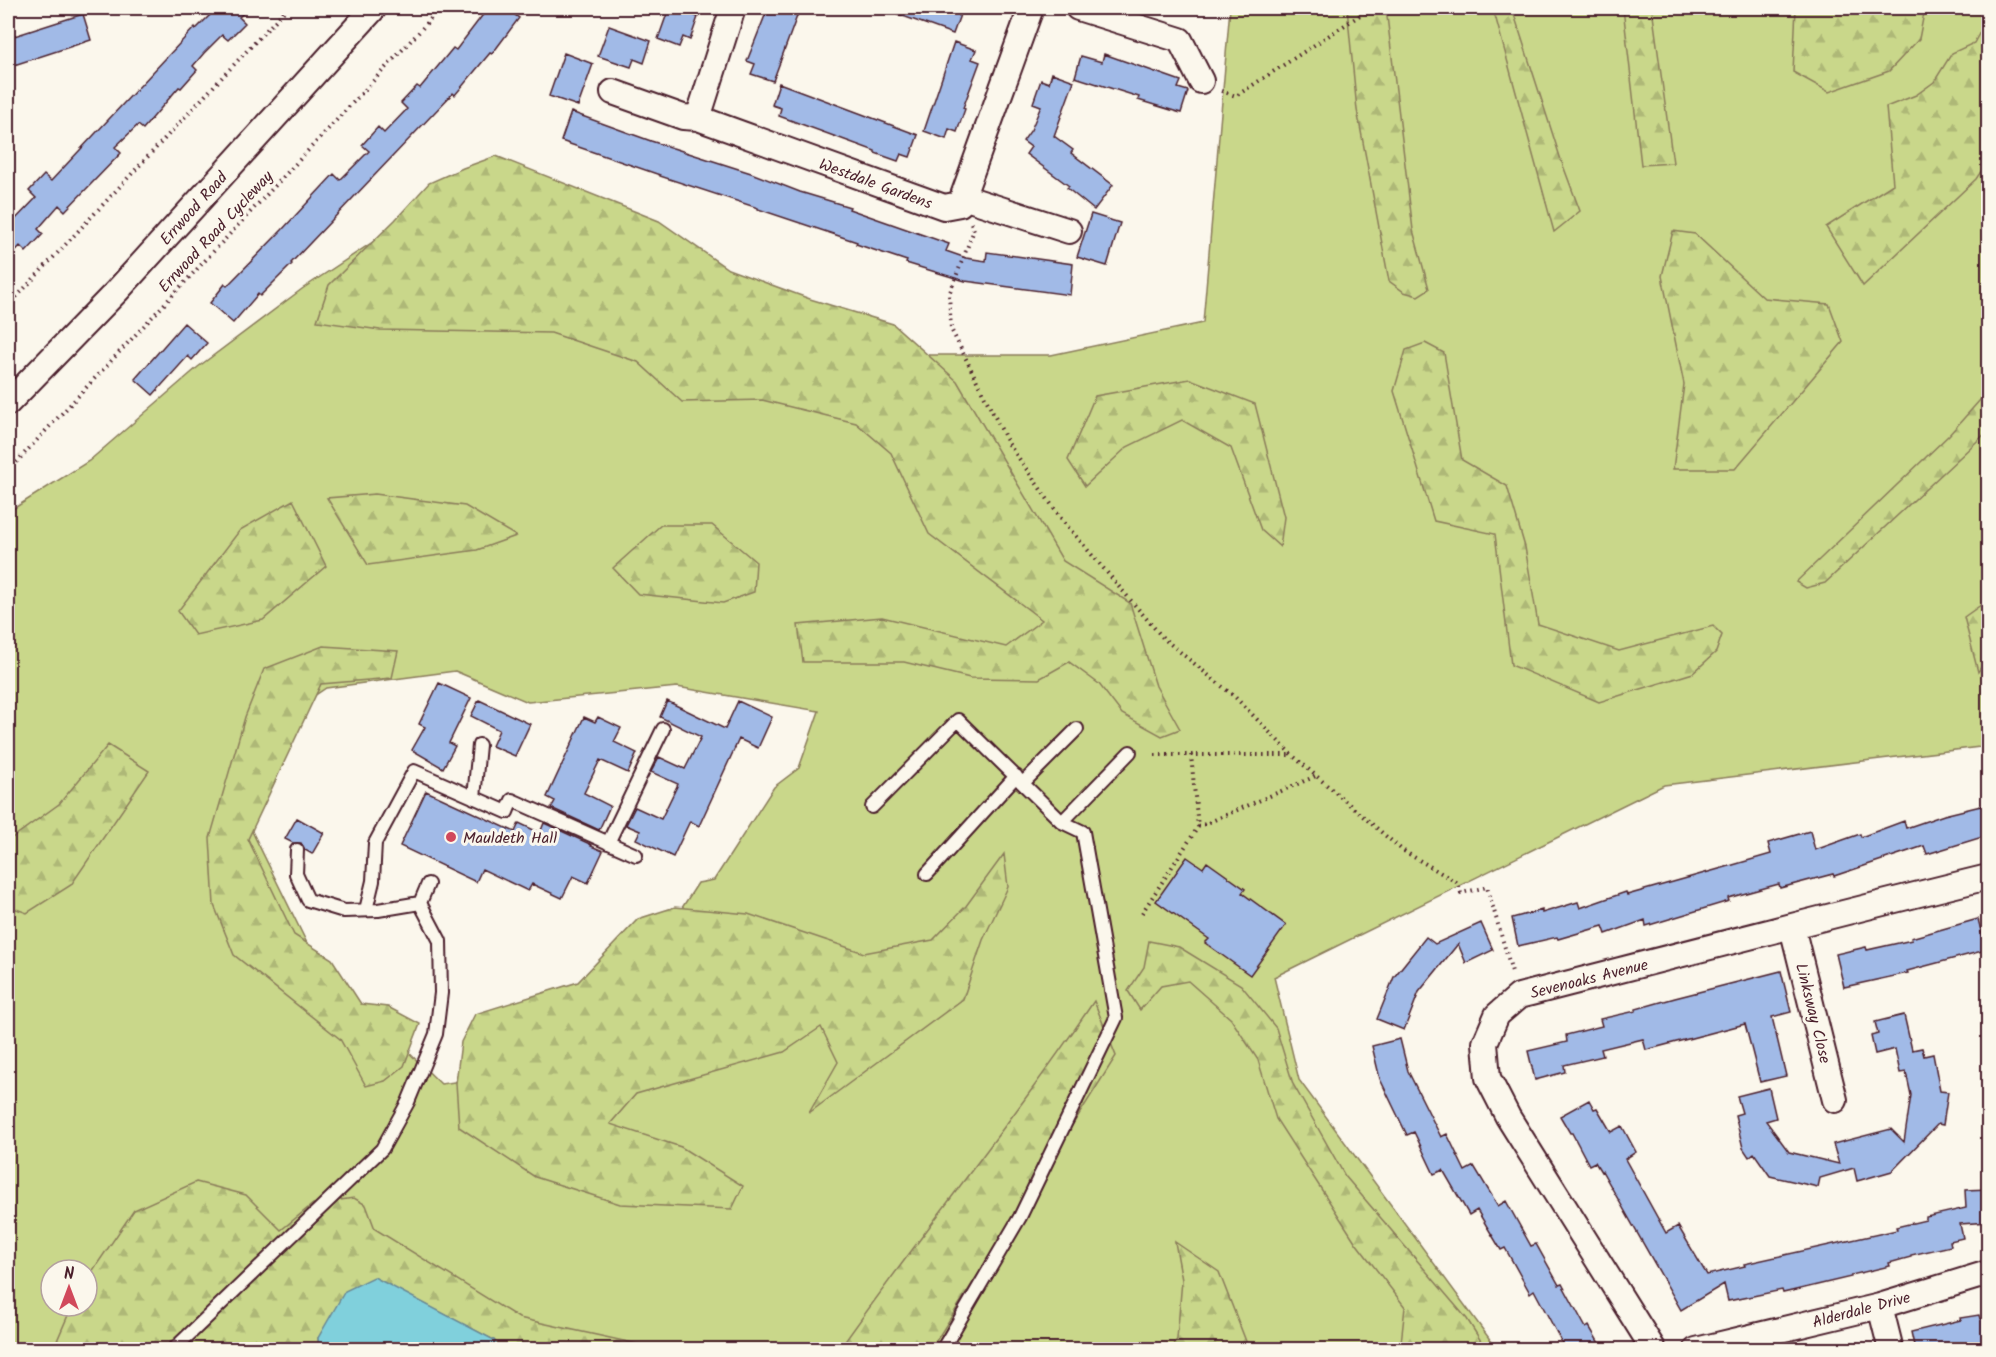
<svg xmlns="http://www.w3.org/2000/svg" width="1996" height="1357" viewBox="0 0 1996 1357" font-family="Kalam,sans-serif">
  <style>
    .grass { fill: #c9d78a; stroke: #8a7b5a; stroke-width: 1.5; fill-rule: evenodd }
    .forest { fill: url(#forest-firs); stroke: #8a7b5a; stroke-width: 1.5 }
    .water { fill: #80d0dc; stroke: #6a8995; stroke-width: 1.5 }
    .building { fill: #a1bae7; stroke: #4a1f2b; stroke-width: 1.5 }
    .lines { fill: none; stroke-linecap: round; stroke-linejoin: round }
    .service-casing { stroke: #4a1f2b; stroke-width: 16 }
    .minor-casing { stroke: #4a1f2b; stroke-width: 28 }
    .path { stroke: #4a1f2b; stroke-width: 4; stroke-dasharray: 1.5 4.5; stroke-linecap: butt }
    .service { stroke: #fbf7ec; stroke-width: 12 }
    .minor { stroke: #fbf7ec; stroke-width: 24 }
    .poi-dot { fill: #d1495b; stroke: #fbf7ec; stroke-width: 2 }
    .labels { text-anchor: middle; stroke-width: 6; stroke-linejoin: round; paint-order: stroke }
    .street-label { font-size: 16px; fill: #4a1f2b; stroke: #fbf7ec }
    .poi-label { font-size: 16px; fill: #4a1f2b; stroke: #fbf7ec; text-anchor: start }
  </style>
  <defs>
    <pattern id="forest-firs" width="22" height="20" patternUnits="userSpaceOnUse" patternTransform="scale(1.5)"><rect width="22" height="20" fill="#c9d78a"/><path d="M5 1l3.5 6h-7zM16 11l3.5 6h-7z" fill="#aeb877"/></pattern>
  </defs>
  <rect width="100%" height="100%" fill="#fbf7ec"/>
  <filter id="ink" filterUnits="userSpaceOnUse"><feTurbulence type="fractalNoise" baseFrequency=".0167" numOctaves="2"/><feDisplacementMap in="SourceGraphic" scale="12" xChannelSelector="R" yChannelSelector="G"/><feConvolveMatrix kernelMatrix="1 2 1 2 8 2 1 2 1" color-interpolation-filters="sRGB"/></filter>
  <g filter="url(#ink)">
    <path class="grass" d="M1230 8H1988V746L1664 785 1274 977 1299 1080 1497 1349 8 1350V512L89 461 198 367 302 289 418 212 836 355H1051L1203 323ZM455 671 528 702 677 687 819 711 799 768 774 787 714 880 698 883 660 942 481 1078 441 1084 397 1041 329 988 247 821 298 707 326 688ZM51 1270H87V1306H51Z"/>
    <path class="forest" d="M1347 8H1386L1413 230 1429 289 1418 296 1404 292 1389 281 1357 110Z
      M1493 8H1512L1561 160 1580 211 1554 232Z
      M1623 8H1652L1673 163 1641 165Z
      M1796 8H1925L1919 39 1889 71 1829 92 1793 72Z
      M1988 17V161L1976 179 1863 286 1826 227 1893 184 1886 107 1916 95 1934 82 1952 53 1974 43Z
      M496 156 659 221 728 269 810 299 893 324 957 381 1063 561 1130 603 1156 686 1180 729 1162 736 1122 714 1099 684 1069 662 1039 679 970 678 904 662H803L798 625 882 617 1006 647 1042 620 929 534 891 453 856 423 762 400 682 402 638 362 551 333 380 330 317 321 329 285 395 220 429 183 463 168Z
      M1673 231 1695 234 1764 298 1829 304 1843 342 1735 469H1673L1684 384 1662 276Z
      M1425 343 1444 353 1462 460 1507 486 1525 547 1538 624 1619 651 1713 626 1722 635 1716 652 1693 673 1599 702 1511 665 1495 534 1434 521 1394 391 1406 350Z
      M1190 379 1255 404 1284 517 1280 547 1261 530 1231 448 1182 420 1127 447 1085 486 1068 460 1095 396Z
      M1988 391V431L1825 583 1806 588 1796 582 1949 435Z
      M375 494 465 506 516 536 477 550 368 565 327 498Z
      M293 500 326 566 263 620 195 635 178 611 240 530Z
      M661 525H712L756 562 754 592 723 603 638 594 613 568Z
      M1988 600V657L1978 672 1964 617Z
      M323 646 398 651 392 678 321 684 248 839 294 935 332 959 361 1004 388 1007 420 1024 404 1066 385 1081 366 1086 340 1039 234 955 214 905 210 838 245 717 264 669Z
      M108 745 149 771 71 885 27 913 8 906V841L59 804Z
      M1004 854 1008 887 983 940 963 999 809 1113 838 1062 821 1027 784 1052 636 1094 610 1124 681 1147 743 1186 732 1209 620 1204 535 1177 459 1127 456 1083 461 1042 475 1014 578 982 638 919 675 907 748 914 864 953 933 940 966 906Z
      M1149 941 1179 947 1241 985 1276 1028 1293 1084 1345 1176 1467 1319 1486 1349H1405L1401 1343 1405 1307 1356 1243 1276 1119 1258 1060 1231 1019 1188 981 1161 986 1140 1010 1128 991 1144 967Z
      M1094 1001 1116 1056 931 1349 839 1350C922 1232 1014 1120 1094 1001Z
      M196 1182 246 1195 281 1230 313 1204 354 1198 366 1205 375 1229 519 1318 660 1349H500L494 1340 374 1278 318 1338 319 1349 53 1350 72 1306H87V1279L134 1210Z
      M1175 1242 1219 1272 1249 1349H1172L1177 1339 1182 1280Z"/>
    <path class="water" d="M374 1277 494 1340 500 1349H319L318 1338 345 1291Z"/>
    <path class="building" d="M217 8H249L239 17 245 23 228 40 222 35 204 53 193 66 197 70 181 88 179 87 143 129 138 125 115 147 121 153 65 211 59 205 38 229 43 234 26 252 20 246 8 259V227L36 198 29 191 44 175 51 181 195 27 196 29Z
      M488 8H505L519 18 492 54 490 53 455 95 453 93 291 263 292 264 260 296 258 294 233 323 210 303 225 284 227 286 282 230 334 174 340 180 369 151 362 145 378 127 384 133 407 109 401 103 417 86 420 88 453 48 456 50Z
      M669 8H693L691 14 698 17 690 40 683 37 679 47 658 39Z
      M768 8H800L773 81 751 74 755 64 747 61Z
      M886 8H946L961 12 953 34 886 10Z
      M83 14 91 40 8 67V38Z
      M609 26 651 41 644 63 634 59 631 67 598 56Z
      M954 42 976 50 972 59 980 62 963 108 965 109 957 132 949 129 946 139 924 131Z
      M564 53 593 64 578 106 549 96Z
      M1104 54 1181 81 1178 88 1188 91 1181 113 1138 100 1139 97 1075 77 1081 56 1102 62Z
      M1052 73 1074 81 1054 136 1073 150 1071 153 1113 185 1094 210 1067 188 1069 186 1026 154 1031 147 1023 141 1031 130 1041 106 1033 103 1041 80 1049 83Z
      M779 83 918 135 910 157 901 154 898 161 875 153V151L779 116 781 108 772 105Z
      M571 112 651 141 751 173 800 192 850 207 849 209 949 244 946 251 966 258 986 261 987 252 1073 264 1070 295 965 281 906 263 907 261 856 244 857 242 758 209V208L660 176V175L561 141Z
      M1091 214 1120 223 1107 266 1077 257Z
      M184 323 207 343 192 360 188 356 153 395 135 379Z
      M439 683 471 698 449 743 455 746 443 768 412 750 425 727 419 724Z
      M479 700 530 724 515 756 492 746 499 730 471 716Z
      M667 701 725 729 738 701 772 717 758 748 739 739 699 826 690 821 673 857 636 839 640 831 626 825 635 807 661 819 678 784 651 772 659 757 685 769 701 737 660 717Z
      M584 717 595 722 598 717 621 728 614 742 637 753 628 773 600 760 584 793 610 806 599 830 551 808 555 801 547 797Z
      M426 791 515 832 519 823 540 833 544 823 592 845 591 846 603 851 588 883 573 876 562 898 532 884 528 891 482 869 476 882 400 846Z
      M1989 804V835L1927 854 1924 846 1834 876 1833 874 1780 888 1779 884 1728 898 1729 901 1646 926 1645 920 1606 934 1603 926 1558 939 1557 937 1518 946 1512 918 1542 910V913L1578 902 1580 908 1626 892 1627 895 1726 867 1771 854 1768 843 1810 831 1815 850 1860 834 1861 837 1904 821 1906 828 1944 815Z
      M297 818 324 833 312 854 305 850 301 843H293L285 839Z
      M1187 857 1203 868 1207 862 1245 889 1242 893 1286 925 1250 975 1205 943 1209 939 1156 901Z
      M1978 919 1986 950 1907 971 1908 973 1844 987 1836 954 1866 947 1867 950 1912 940 1911 938Z
      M1481 923 1493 950 1466 963 1458 944 1419 992 1404 1030 1377 1019 1394 977 1426 937 1435 944Z
      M1781 971 1791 1012 1772 1017 1786 1076 1760 1082 1745 1024 1646 1050 1643 1039 1601 1049 1603 1056 1564 1065 1565 1072 1535 1080 1528 1051 1567 1042 1566 1035 1602 1026 1600 1019 1636 1011V1009L1675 998Z
      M1904 1015 1912 1050 1922 1048 1924 1056 1933 1054 1940 1091 1948 1092 1943 1125 1938 1124 1892 1171 1857 1181 1854 1168 1820 1178 1818 1187 1770 1176 1754 1153 1749 1157 1743 1148 1735 1115 1742 1113 1737 1096 1769 1088 1776 1118 1766 1121 1789 1152 1839 1164 1833 1144 1891 1129 1904 1142 1911 1095 1906 1072 1900 1073 1895 1049 1875 1054 1871 1036 1878 1034 1875 1022Z
      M1400 1039 1408 1071 1441 1137 1447 1134 1465 1171 1474 1166 1498 1206 1506 1201 1531 1246 1536 1244 1559 1285 1562 1284 1586 1328 1589 1326 1603 1350H1566L1534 1290 1530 1293 1505 1248 1501 1250 1477 1210 1469 1215 1443 1170 1434 1174 1414 1132 1407 1135 1380 1079 1372 1046Z
      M1589 1100 1594 1109 1597 1108 1611 1132 1622 1126 1636 1152 1625 1159 1666 1233 1678 1226 1707 1275 1745 1266 1744 1264 1897 1230 1896 1227 1926 1220V1217L1966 1208 1965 1190 1989 1189V1222L1960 1224 1963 1238 1950 1241 1951 1246 1911 1255V1257L1889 1263 1890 1266 1851 1275V1277L1783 1293 1782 1290 1728 1301 1724 1284 1681 1310 1602 1171 1601 1172 1595 1162 1589 1165 1572 1133H1570L1560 1116Z
      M1979 1315 1980 1319 1989 1318V1350H1915L1911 1332 1961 1320 1960 1318Z"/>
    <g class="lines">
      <g class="service-casing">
        <path id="service" d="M1023 783 1077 729
          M474 798 479 745
          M872 807 958 720 1062 822 1083 832 1116 1018 1020 1217 942 1350
          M1062 822 1130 752
          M608 843 663 729
          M297 850 296 874 308 900 344 911 378 910 420 903
          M927 874 1016 776
          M366 910 373 881 375 843 414 771 507 812 512 800 636 855
          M173 1350 382 1149 408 1102 436 1034 441 993 440 941 420 903 428 884"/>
      </g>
      <g class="minor-casing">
        <path id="minor" d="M1078 8 1180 40 1201 81
          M613 92 683 117 698 118 944 207 960 204 1031 8
          M698 118 733 8
          M963 197 1069 231
          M8 403 117 291 374 8
          M1792 927 1835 1100
          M1880 1306 1891 1350
          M1654 1350 1508 1117 1488 1078 1485 1043 1497 1015 1519 996C1675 956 1832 915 1988 877
          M1696 1350 1880 1306 1988 1273"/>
      </g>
      <path class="path" d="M1221 91 1236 96 1371 8
        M971 223 974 230 949 295 951 329 1008 443 1063 521 1163 638 1235 697 1292 755 1402 850 1458 883 1461 893 1487 887 1513 975
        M8 306 287 8
        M8 471 419 32 440 8
        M1155 755H1291
        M1198 827 1316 776
        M1142 913 1198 827 1191 755"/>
      <use href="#service" class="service"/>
      <use href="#minor" class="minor"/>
    </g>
  </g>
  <circle class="poi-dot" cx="451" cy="837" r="6"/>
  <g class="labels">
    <g class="street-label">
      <text transform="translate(876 183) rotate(20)" y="6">Westdale Gardens</text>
      <text transform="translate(193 208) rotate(-48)" y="6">Errwood Road</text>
      <text transform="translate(215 231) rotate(-47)" y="6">Errwood Road Cycleway</text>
      <text transform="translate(1589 978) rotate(-14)" y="6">Sevenoaks Avenue</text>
      <text transform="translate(1814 1013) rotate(76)" y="6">Linksway Close</text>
      <text transform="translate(1861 1309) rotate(-15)" y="6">Alderdale Drive</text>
    </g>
    <g class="poi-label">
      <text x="463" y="843">Mauldeth Hall</text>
    </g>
  </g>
  <rect width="1996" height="1357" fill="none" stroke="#fbf7ec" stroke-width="30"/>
  <rect x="15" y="15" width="1966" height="1327" fill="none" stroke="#4a1f2b" stroke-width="2" filter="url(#ink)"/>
  <g transform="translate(69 1288)"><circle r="28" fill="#fbf7ec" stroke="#b4a19f" stroke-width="1.5"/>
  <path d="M0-4.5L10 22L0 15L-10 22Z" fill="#d1495b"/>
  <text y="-9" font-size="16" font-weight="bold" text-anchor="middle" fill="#4a1f2b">N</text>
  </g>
</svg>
